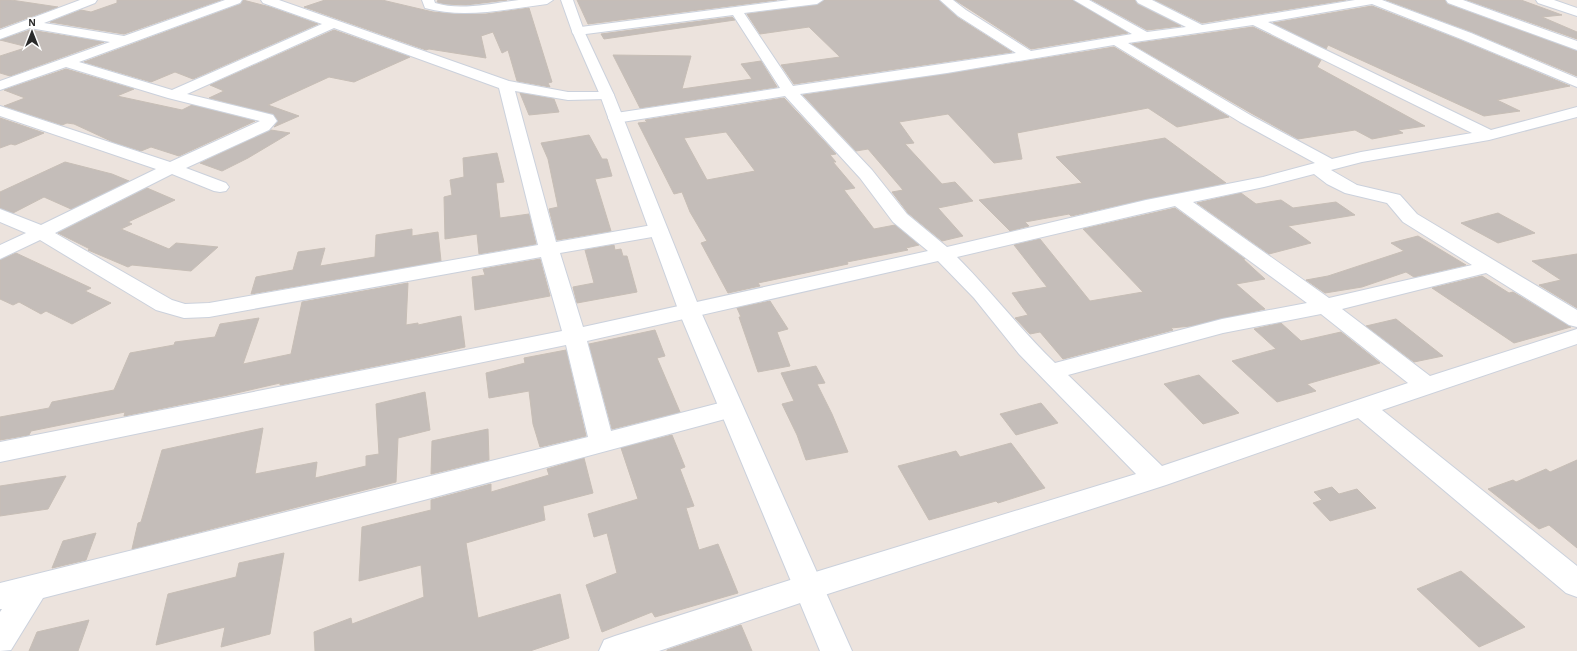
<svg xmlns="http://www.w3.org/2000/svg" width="1577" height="651" viewBox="0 0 1577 651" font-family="'Alegreya Sans',sans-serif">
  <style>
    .building { fill: #c4bdb9; stroke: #c7beb6; fill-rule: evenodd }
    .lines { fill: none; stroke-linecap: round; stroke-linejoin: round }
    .street-casing { stroke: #cbd1dc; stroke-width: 2 }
    .secondary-casing { stroke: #cbd1dc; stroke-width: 2 }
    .street { fill: #fff; fill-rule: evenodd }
    .secondary { fill: #fff; fill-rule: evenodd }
  </style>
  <rect width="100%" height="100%" fill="#ece3dd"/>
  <path class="building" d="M0 0H11L58 7 0 28Z
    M117 0H221L124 34 50 22 81 10 91 12 117 3Z
    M243 0 270 7 318 24 193 79 175 72 151 82 84 62 241 4Z
    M325 0H382L433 12 455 14H486L529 8 552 82 548 83 550 87 517 81 508 50 502 53 493 32 481 36 486 58 429 49 426 50 304 7Z
    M438 0H507L466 5 445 4 437 2Z
    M577 0H777L588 24Z
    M824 0H939L957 17 1012 52 794 84 781 65 840 57 809 27 760 34 747 14 817 5Z
    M955 0H1073L1128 33 1031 49Z
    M1092 0H1135L1137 4 1181 26 1147 30Z
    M1155 0H1346L1202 23Z
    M1386 0H1445L1447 4 1577 51V76L1472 32Z
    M1467 0H1521L1562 15 1542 17 1577 32V39Z
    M1372 6 1460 40 1570 86 1497 100 1520 111 1484 116 1328 45 1326 49 1273 23Z
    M732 17 735 20 604 39 601 34Z
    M1253 27 1321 60 1317 67 1425 126 1398 130 1403 133 1372 139 1355 130 1298 139 1251 113 1132 44Z
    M30 30 104 42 10 76 0 73V56L28 47 0 40Z
    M334 30 410 57 354 82 329 77 268 105 299 116 274 127 278 121 273 114 209 98 224 91 210 85Z
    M1114 47 1229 117 1177 127 1148 108 1017 133 1022 159 994 163 948 114 899 122 914 143 905 144 942 184 955 182 973 201 938 208 963 236 942 241 908 213 892 192 903 190 868 149 856 151 803 95 947 74Z
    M613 55 691 56 682 89 752 79 741 64 761 61 777 87 640 108Z
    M66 69 134 89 117 96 182 110 192 105 255 121 179 156 151 147 141 151 113 142 74 124 67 123 62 125 4 106 25 98 4 90Z
    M520 93 554 99 559 112 529 115Z
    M784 98 836 154 830 155 836 162H833L855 188 844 190 874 229 895 225 919 245 906 248 908 250 847 262 848 264 758 283 760 286 728 293 701 243 707 241 690 212 682 192 674 194 638 123 647 122 645 120ZM726 132 755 171 707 180 684 138Z
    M0 118 44 133 15 145 11 144 0 148Z
    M271 130 290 133 248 158 222 171 200 163Z
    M589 135 602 159H607L612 176 595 179 611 231 557 240 549 209 558 207 548 159 541 143Z
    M1165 138 1226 183 1146 199 1071 216 1069 214 1025 222 1029 226 1010 231 979 200 1082 183 1056 157Z
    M497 153 504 182 496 183 500 218 529 214 536 244 479 254 477 234 445 239 444 197 452 195 450 180 464 177 463 158Z
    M65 162 112 174 129 181 71 209 44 197 13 213 0 208V192Z
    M147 188 175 200 128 222 132 224 121 229 169 249 176 243 218 247 191 271 132 265 128 267 88 250 90 249 58 233Z
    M1241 193 1256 204 1281 200 1293 208 1336 202 1355 215 1288 226 1311 243 1269 254 1197 203Z
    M1175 208 1245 259H1243L1265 279 1236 284 1265 309 1191 326 1171 328 1173 330 1063 359 1040 332 1030 334 1015 318 1028 315 1012 293 1047 287 1014 245 1040 239 1090 301 1143 292 1083 229Z
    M1498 213 1535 233 1498 243 1461 223Z
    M412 229V236L438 232 441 261 251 294 256 277 293 270 298 252 325 248 320 266 375 257 376 235Z
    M1418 236 1466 265 1414 277 1406 272 1362 287 1325 293 1306 280 1328 276 1404 251 1391 243Z
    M614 245 615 250 621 249 623 256H627L637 292 577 303 573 287 594 283 585 250Z
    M16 253 91 288 85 291 111 303 72 324 46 311 41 314 19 302 13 305 0 299V260Z
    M1577 254V308L1539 285 1561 280 1532 261Z
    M540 259 550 296 475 310 472 277 485 275 483 269Z
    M1482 276 1509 293 1513 292 1571 327 1514 343 1432 288Z
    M408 283 406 325 418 323V325L461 316 465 347 421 357 280 385V383L228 395 124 416 125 412 31 431 29 435 0 440V417L49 408 52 402 114 390 130 353 174 345 175 342 215 337 220 324 259 318 243 364 291 354 302 302Z
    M770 301 788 329 777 332 790 366 758 372 739 317H741L737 308Z
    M1396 319 1443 356 1414 362 1366 326Z
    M1281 323 1301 341 1341 332 1380 363 1307 384 1316 391 1277 402 1232 361 1276 349 1254 329Z
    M655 330 665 356 657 358 680 412 612 429 589 344Z
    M566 350 586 436 540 447 533 424 529 391 489 398 486 373 525 363 524 358Z
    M816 366 825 383 817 384 832 414 848 452 806 460 797 435 782 404 794 401 781 373Z
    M1199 375 1239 413 1203 424 1164 384Z
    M425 392 430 430 398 438 396 482 132 549 138 523 141 522 162 450 263 428 255 474 317 462 315 478 366 466V456L379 454 376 404Z
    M1041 403 1058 423 1016 435 1000 414Z
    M488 429 489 460 431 474 432 441Z
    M672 435 685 467 680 469 694 506 686 508 699 550 718 544 738 593 655 617 652 612 602 632 586 585 617 573 607 533 594 537 588 514 638 499 621 448Z
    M1011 443 1045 488 998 503 996 501 929 520 898 466 956 451 960 457Z
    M584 458 593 493 543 506 545 520 466 543 478 618 560 594 569 638 530 651H315L314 632 351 618 352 624 424 597 421 565 359 581 362 527 431 510V500L491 484V492L549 475 547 469Z
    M1577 460V548L1549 525 1539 529 1488 489 1513 480 1516 482 1546 469 1550 472Z
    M66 476 48 509 0 516V486Z
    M1332 487 1339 494 1357 489 1376 508 1330 521 1313 503 1322 500 1314 492Z
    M96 533 86 560 52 568 63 541Z
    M284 553 270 634 221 647 225 627 156 645 168 594 236 577 239 563Z
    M1461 571 1525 627 1479 647 1417 589Z
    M89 620 78 651H29L37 632Z
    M741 625 752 651H667V650Z"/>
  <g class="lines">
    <g class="street-casing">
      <path id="street" d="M80 0H97L95 3 44 23 124 36 225 0H242L240 3 79 62 172 90 322 24 263 3 261 0H279L509 81 568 92H612L614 95 612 98 607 99 568 100 515 91 556 242 658 224 665 226 668 230 665 234 658 236 560 253 583 327 928 251 893 222 860 178 785 96 616 123 610 121 608 118 610 115 616 113 780 88 733 15 578 35 573 34 572 31 573 28 789 0H823L817 4 744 13 793 86 1016 53 958 16 940 0H953L966 10 1031 51 1132 34 1074 0H1089L1147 32 1186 27 1138 3 1136 0H1152L1202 25 1355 0H1382L1471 33 1577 78V87L1461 39 1372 4 1268 22 1491 130 1577 107V117L1489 140 1362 162 1331 170 1357 185 1400 195 1417 214 1577 310V327L1569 325 1486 273 1342 309 1430 376 1577 329V344L1382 410 1577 566V597L1566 593 1358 418 1166 485 809 600 659 651H599L604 640 615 636 809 574 1136 474 1019 354 974 298 938 261 587 341 611 431 731 400 740 403 743 409 740 415 424 500 43 598 11 650 0 651V612L2 609H0V583L588 437 566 345 0 462V442L562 331 541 257 209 317 184 318 156 310 40 240 0 259V245L26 233 0 222V209L41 225 156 169 0 116V106L170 162 260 121 168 98 66 67 0 90V81L110 42 30 28 0 39V30ZM1253 25 1472 133 1361 152 1332 159 1252 116 1128 43ZM334 28 499 88 538 245 209 303 185 304 172 300 55 233 172 174 214 191 220 192 226 191 229 187 226 183 186 168 269 130 277 121 273 115 187 94ZM1114 45 1240 122 1315 163 1263 177 1146 200 947 247 907 214 872 170 800 94 947 73ZM1314 174 1327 184 1345 193 1387 203 1403 222 1472 265 1329 298 1193 202 1264 187ZM1175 206 1307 303 1222 319 1055 363C1020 329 991 291 957 257ZM1321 314 1408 383 1162 466 1068 375 1223 333Z
        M422 0H434L435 3C461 11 492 3 519 0 530 0 542 0 553 0L547 4C507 9 464 19 425 8Z
        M1446 0H1463L1577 41V50L1448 3Z
        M1536 0H1554L1577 8V16L1538 3Z"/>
    </g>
    <g class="secondary-casing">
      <path id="secondary" d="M561 0H573L584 31 614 95 701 312 852 651H820L679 312 600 95 572 31Z"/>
    </g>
    <use href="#street" class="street"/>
    <use href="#secondary" class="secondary"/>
  </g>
  <g transform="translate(32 32)" stroke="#ffffff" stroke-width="3" paint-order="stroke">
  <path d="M0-3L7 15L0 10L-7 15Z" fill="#2a2a2a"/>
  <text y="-6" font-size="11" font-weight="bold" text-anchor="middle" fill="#2a2a2a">N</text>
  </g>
</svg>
